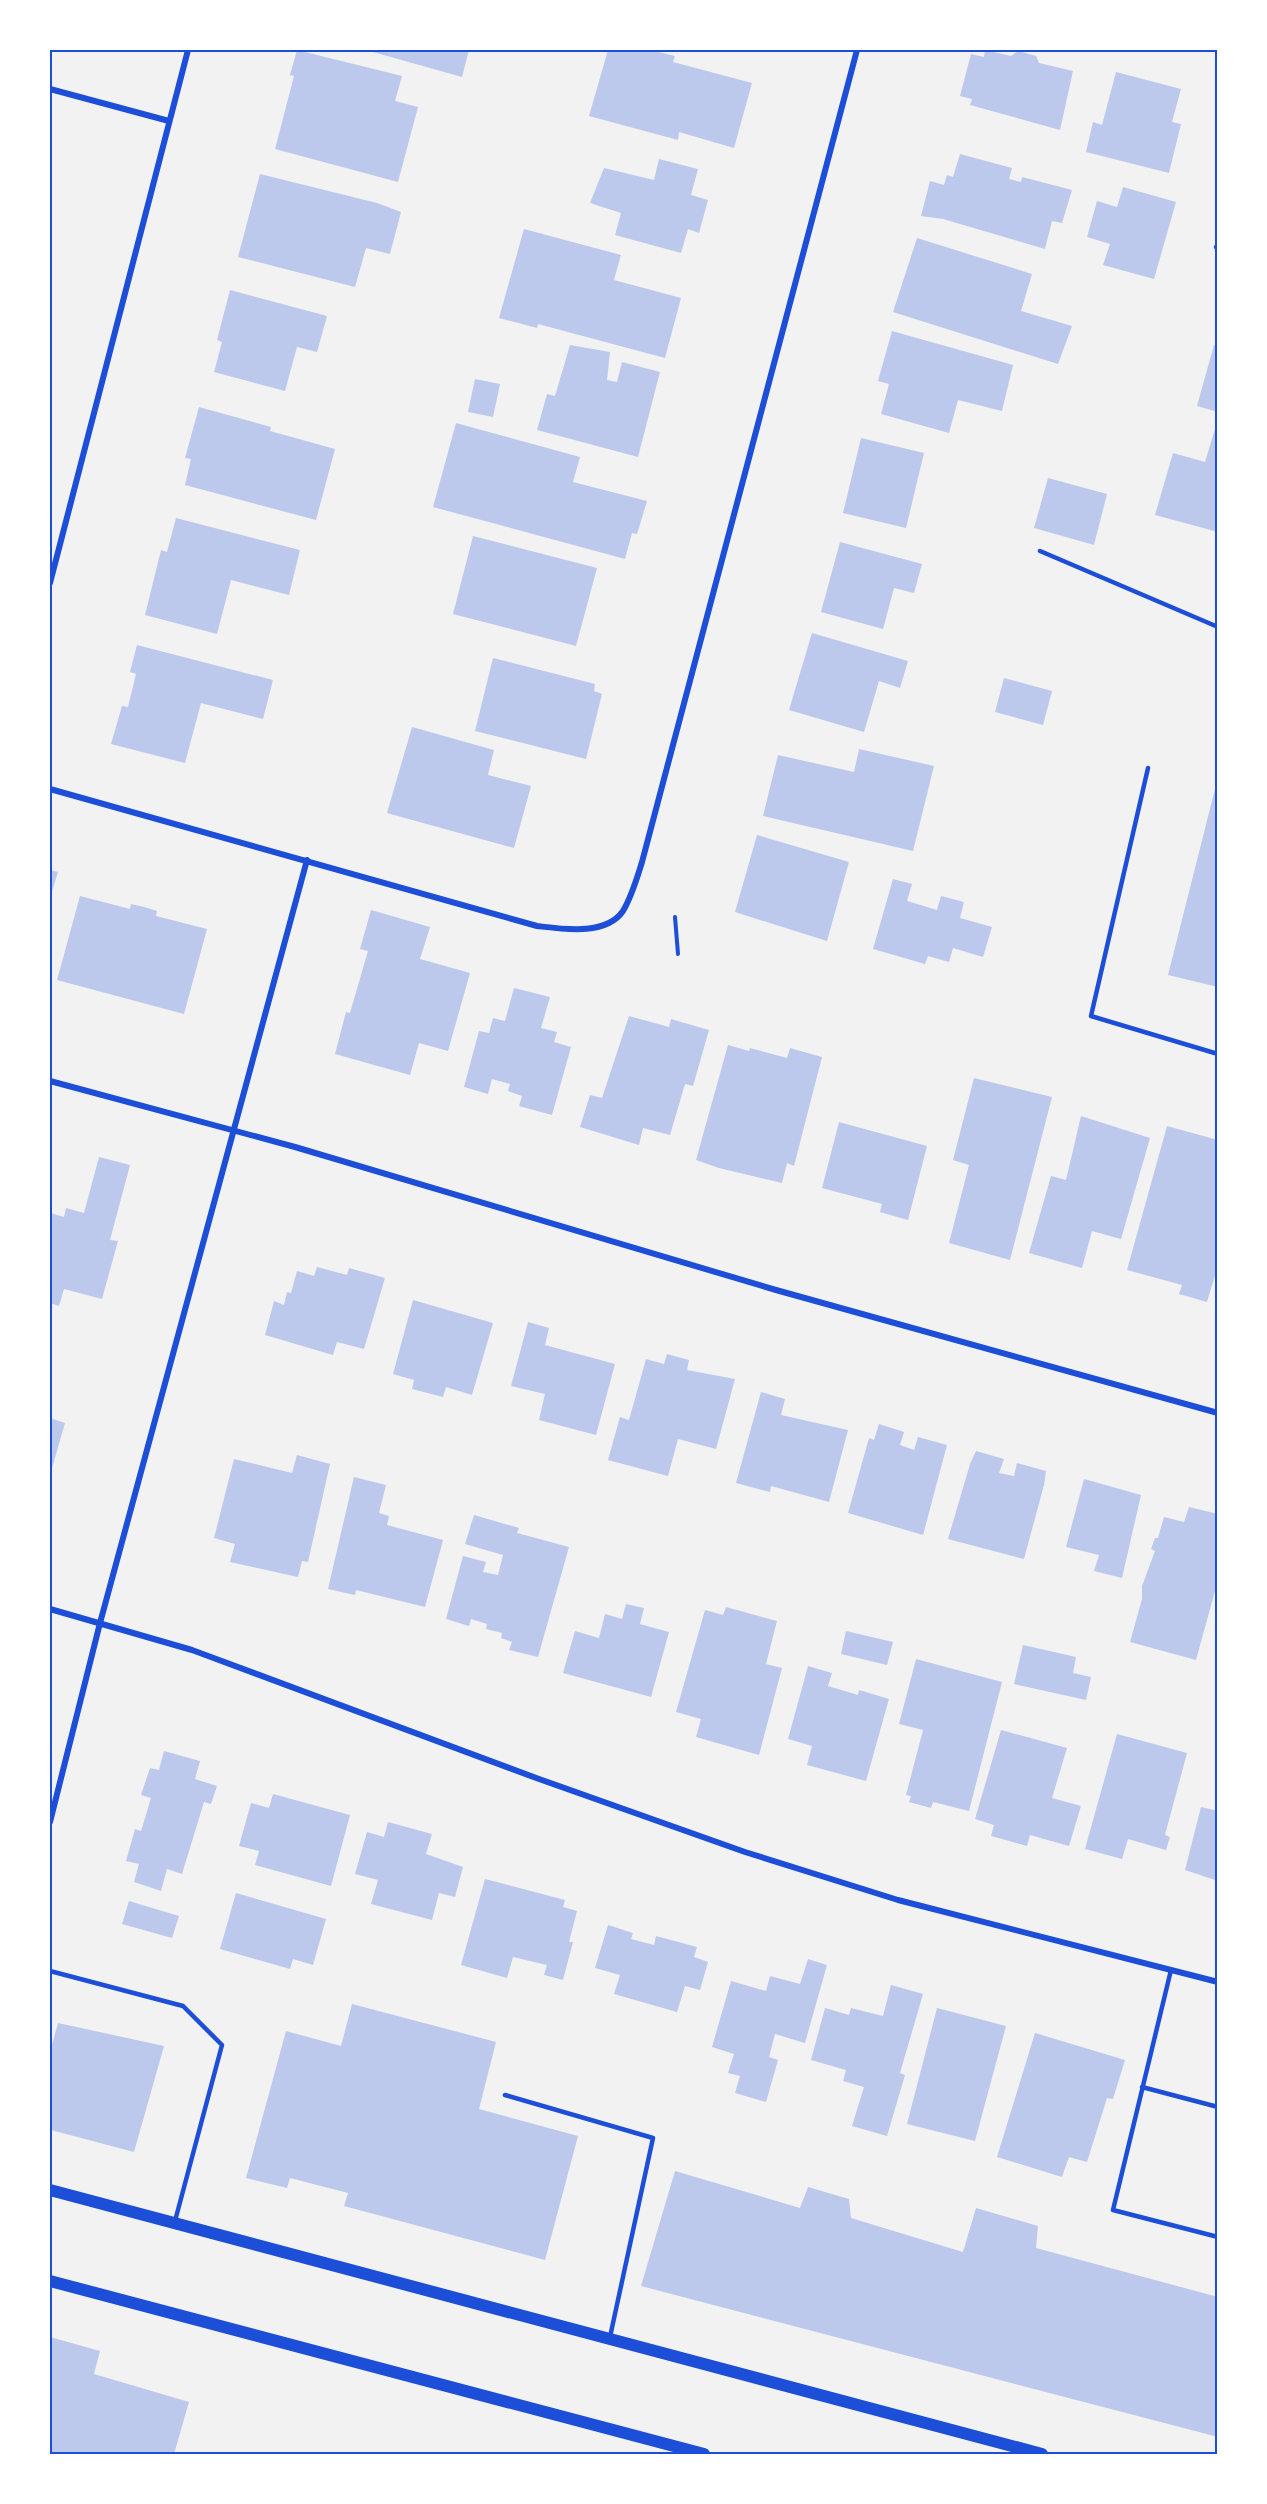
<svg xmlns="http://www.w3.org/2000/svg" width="1267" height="2504" viewBox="0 0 1267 2504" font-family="'IBM Plex Sans',sans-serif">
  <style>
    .building { fill: #bdc9ec }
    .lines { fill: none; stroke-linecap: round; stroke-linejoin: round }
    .path { stroke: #1d4ed8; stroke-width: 4 }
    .service { stroke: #1d4ed8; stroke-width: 4.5 }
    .minor { stroke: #1d4ed8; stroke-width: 6 }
    .secondary { stroke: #1d4ed8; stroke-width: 12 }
    .neatline { fill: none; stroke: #1d4ed8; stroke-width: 2 }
  </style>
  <rect width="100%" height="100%" fill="#f2f2f2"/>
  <path class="building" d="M297 50 402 76 395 101 418 107 398 182 275 149 294 76 290 75Z
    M374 50H469L462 77 373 52Z
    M608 50H650L675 56 673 62 752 83 734 148 679 132 678 140 589 116Z
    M985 50 1011 56 1018 51 1036 56 1039 63 1073 71 1060 130 970 105 972 99 960 96 971 54 984 57Z
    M1116 72 1181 89 1172 122 1181 124 1169 173 1086 152 1093 122 1102 125Z
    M960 154 1012 168 1009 179 1021 182 1022 177 1072 190 1062 223 1052 221 1045 249 943 219 921 216 930 181 944 185 947 175 953 177Z
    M659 159 698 169 691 195 708 200 699 233 688 229 681 253 615 235 621 213 590 203 604 168 654 180Z
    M260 174 377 203 401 212 390 254 366 248 355 287 238 257Z
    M1123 187 1176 202 1154 279 1103 265 1110 244 1087 237 1097 201 1117 207Z
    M524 229 621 255 614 280 681 298 665 358 538 324 537 328 499 318Z
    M917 238 1032 274 1021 311 1072 326 1058 364 893 312Z
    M230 290 327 316 317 352 297 347 285 391 214 372 222 342 217 340Z
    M892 331 1013 365 1002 411 958 400 949 433 881 414 889 384 878 381Z
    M570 345 610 352 607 380 617 382 622 362 660 372 638 457 537 430 547 394 555 396Z
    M1214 345 1218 346V412L1197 406Z
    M475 379 500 384 493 417 468 412Z
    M199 407 271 427 270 431 335 449 316 520 185 485 191 459 185 458Z
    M1218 419V532L1155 515 1173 453 1205 462Z
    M456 423 580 457 573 482 647 501 637 534 632 533 625 559 433 507Z
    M861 438 924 453 906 528 843 513Z
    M1048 478 1107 494 1094 545 1034 528Z
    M176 518 300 550 289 595 231 580 217 634 145 615 161 550 167 552Z
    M473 536 597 568 576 646 453 614Z
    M840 542 922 564 914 593 894 588 883 629 821 612Z
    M812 633 908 661 900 688 879 681 864 732 789 710Z
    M137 645 273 680 263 719 201 703 185 763 111 744 122 706 128 707 136 674 130 672Z
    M493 658 595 684 594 691 602 694 586 759 475 731Z
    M1004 678 1052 691 1043 725 995 712Z
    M412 727 494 750 488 775 531 786 514 848 387 813Z
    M859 749 934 766 913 851 763 816 778 755 854 772Z
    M1217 781H1218V987L1168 975Z
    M757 835 849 862 827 941 735 912Z
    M50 870 58 872 50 898Z
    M893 879 912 884 907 901 937 910 941 896 964 902 960 918 992 927 983 957 953 948 949 962 928 956 925 964 873 949Z
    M80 896 130 909 131 904 144 907 157 911 156 916 207 929 184 1014 57 980Z
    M371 910 430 927 420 959 470 973 448 1051 419 1043 410 1075 335 1054 346 1012 350 1013 368 951 360 949Z
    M514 988 550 997 541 1028 557 1032 554 1042 571 1047 552 1115 519 1106 522 1096 508 1091 510 1084 492 1079 488 1094 464 1087 479 1031 489 1033 493 1018 505 1021Z
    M629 1016 669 1027 671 1019 709 1030 693 1086 685 1084 670 1135 643 1128 639 1145 580 1127 590 1095 602 1098Z
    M728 1045 749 1051 750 1048 787 1058 790 1048 822 1057 794 1166 787 1163 782 1183 719 1168 696 1160Z
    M974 1078 1052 1097 1010 1260 949 1243 969 1165 953 1160Z
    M1081 1116 1150 1138 1121 1239 1092 1231 1082 1268 1029 1253 1051 1176 1066 1180Z
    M839 1122 927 1146 908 1220 880 1212 882 1204 822 1188Z
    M1167 1126 1218 1140V1265L1207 1302 1179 1294 1182 1285 1127 1270Z
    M99 1157 130 1165 110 1240 118 1241 102 1299 64 1289 59 1306 50 1303V1213L64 1217 66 1208 84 1213Z
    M317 1267 347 1275 349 1268 385 1278 364 1349 337 1342 333 1355 265 1335 274 1301 284 1305 287 1292 291 1293 297 1271 314 1276Z
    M413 1300 493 1323 472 1395 446 1387 443 1397 412 1389 414 1380 393 1374Z
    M528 1322 549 1328 545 1345 615 1364 596 1435 539 1420 545 1394 511 1386Z
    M667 1354 689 1360 687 1370 735 1379 716 1449 678 1439 668 1476 608 1460 620 1417 629 1420 646 1359 664 1364Z
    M761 1392 785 1399 781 1415 848 1430 829 1502 771 1486 770 1492 736 1483Z
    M50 1418 65 1423 50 1475Z
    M879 1424 904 1432 900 1445 914 1450 918 1437 947 1445 923 1535 848 1513 869 1438 874 1440Z
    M976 1451 1004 1459 999 1473 1014 1476 1017 1463 1046 1471 1044 1485 1024 1559 948 1539 970 1464Z
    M297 1455 330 1464 308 1562 302 1561 298 1577 230 1562 235 1544 214 1538 234 1459 292 1473Z
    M354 1477 386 1485 379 1513 389 1516 387 1525 443 1540 425 1607 356 1590 355 1595 328 1589Z
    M1084 1479 1141 1495 1122 1578 1094 1571 1099 1555 1066 1547Z
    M1189 1507 1218 1514 1216 1531H1218V1580L1196 1660 1130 1642 1142 1599V1586L1155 1551 1151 1549 1155 1538H1158L1164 1517 1184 1522Z
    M474 1515 519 1528 517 1533 569 1547 538 1657 509 1650 512 1642 501 1638 502 1633 486 1629 487 1624 471 1619 469 1626 446 1619 463 1556 486 1562 483 1572 498 1575 503 1555 465 1544Z
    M626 1604 644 1608 640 1624 669 1632 651 1697 563 1673 575 1631 599 1638 605 1614 622 1619Z
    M726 1607 777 1621 766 1664 782 1668 759 1755 696 1737 701 1719 676 1712 705 1610 723 1615Z
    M846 1631 893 1642 887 1665 841 1654Z
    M1023 1645 1076 1657 1073 1673 1091 1677 1086 1700 1014 1684Z
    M916 1659 1002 1682 969 1811 933 1802 931 1808 909 1802 911 1796 906 1795 923 1730 899 1724Z
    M808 1666 832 1673 828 1686 858 1695 859 1690 889 1699 866 1781 807 1765 812 1746 788 1739Z
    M1001 1730 1067 1748 1052 1798 1081 1806 1069 1846 1030 1835 1027 1846 991 1836 994 1825 975 1819Z
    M1117 1734 1187 1753 1165 1835 1170 1837 1166 1850 1128 1839 1122 1859 1085 1849Z
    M164 1751 200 1761 195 1779 217 1786 211 1804 204 1802 182 1874 167 1869 161 1891 134 1882 139 1864 126 1861 135 1829 141 1831 151 1798 141 1795 150 1768 159 1770Z
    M273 1794 350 1815 331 1886 255 1865 259 1851 239 1846 251 1803 269 1808Z
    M1201 1807 1218 1811V1881L1185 1870Z
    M388 1822 432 1834 426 1854 463 1867 455 1897 439 1893 432 1920 371 1904 378 1880 355 1874 367 1832 384 1837Z
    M485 1879 565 1900 563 1907 577 1911 569 1942H573L563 1980 544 1975 547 1965 513 1957 507 1978 461 1965Z
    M236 1893 326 1919 313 1965 293 1959 290 1969 220 1949Z
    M129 1901 179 1916 172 1938 122 1924Z
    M608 1925 633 1933 631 1939 654 1945 656 1936 697 1947 694 1957 708 1962 700 1990 685 1986 677 2012 614 1994 620 1975 595 1968Z
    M808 1959 827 1965 805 2043 775 2034 769 2057 778 2060 766 2102 735 2093 740 2076 728 2073 734 2054 712 2047 731 1981 766 1991 770 1976 800 1984Z
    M891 1985 923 1994 900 2073 905 2075 887 2136 852 2126 864 2087 843 2081 846 2070 811 2060 825 2008 849 2015 851 2008 883 2016Z
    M352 2004 496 2042 479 2109 578 2136 545 2260 344 2206 348 2193 290 2178 287 2188 246 2178 286 2031 341 2046Z
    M937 2008 1006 2026 975 2141 907 2124Z
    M58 2023 164 2046 134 2152 51 2130 50 2128V2052Z
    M1035 2033 1125 2060 1113 2099 1107 2098 1087 2162 1069 2157 1062 2177 997 2157Z
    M675 2171 800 2208 808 2187 849 2199 851 2218 963 2252 976 2208 1038 2226 1036 2248 1218 2297V2437L641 2286Z
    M50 2337 100 2351 94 2374 189 2402 174 2454H50Z"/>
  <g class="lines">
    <path class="path" d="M675 917 678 954"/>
    <path class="service" d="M1216 247H1218
      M1040 551 1218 627
      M1148 768 1091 1016 1218 1054
      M1171 1970 1113 2210 1218 2237
      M50 1971 183 2006 222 2045 175 2221
      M1142 2087 1218 2107
      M505 2095 653 2138 610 2337"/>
    <path class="minor" d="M50 89 169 121
      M50 583 188 50
      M50 789 537 926C563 929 606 936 623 911 632 896 637 878 642 862L857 50
      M50 1081 295 1147 776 1290 1218 1413
      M50 1609 192 1650 539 1779 745 1852 898 1900 1218 1982
      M50 1822 100 1623 307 860"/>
    <path class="secondary" d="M50 2190 1042 2454
      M50 2281 704 2454"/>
  </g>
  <rect width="1267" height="2504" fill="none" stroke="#ffffff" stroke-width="102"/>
  <rect x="51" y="51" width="1165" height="2402" class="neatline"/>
</svg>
